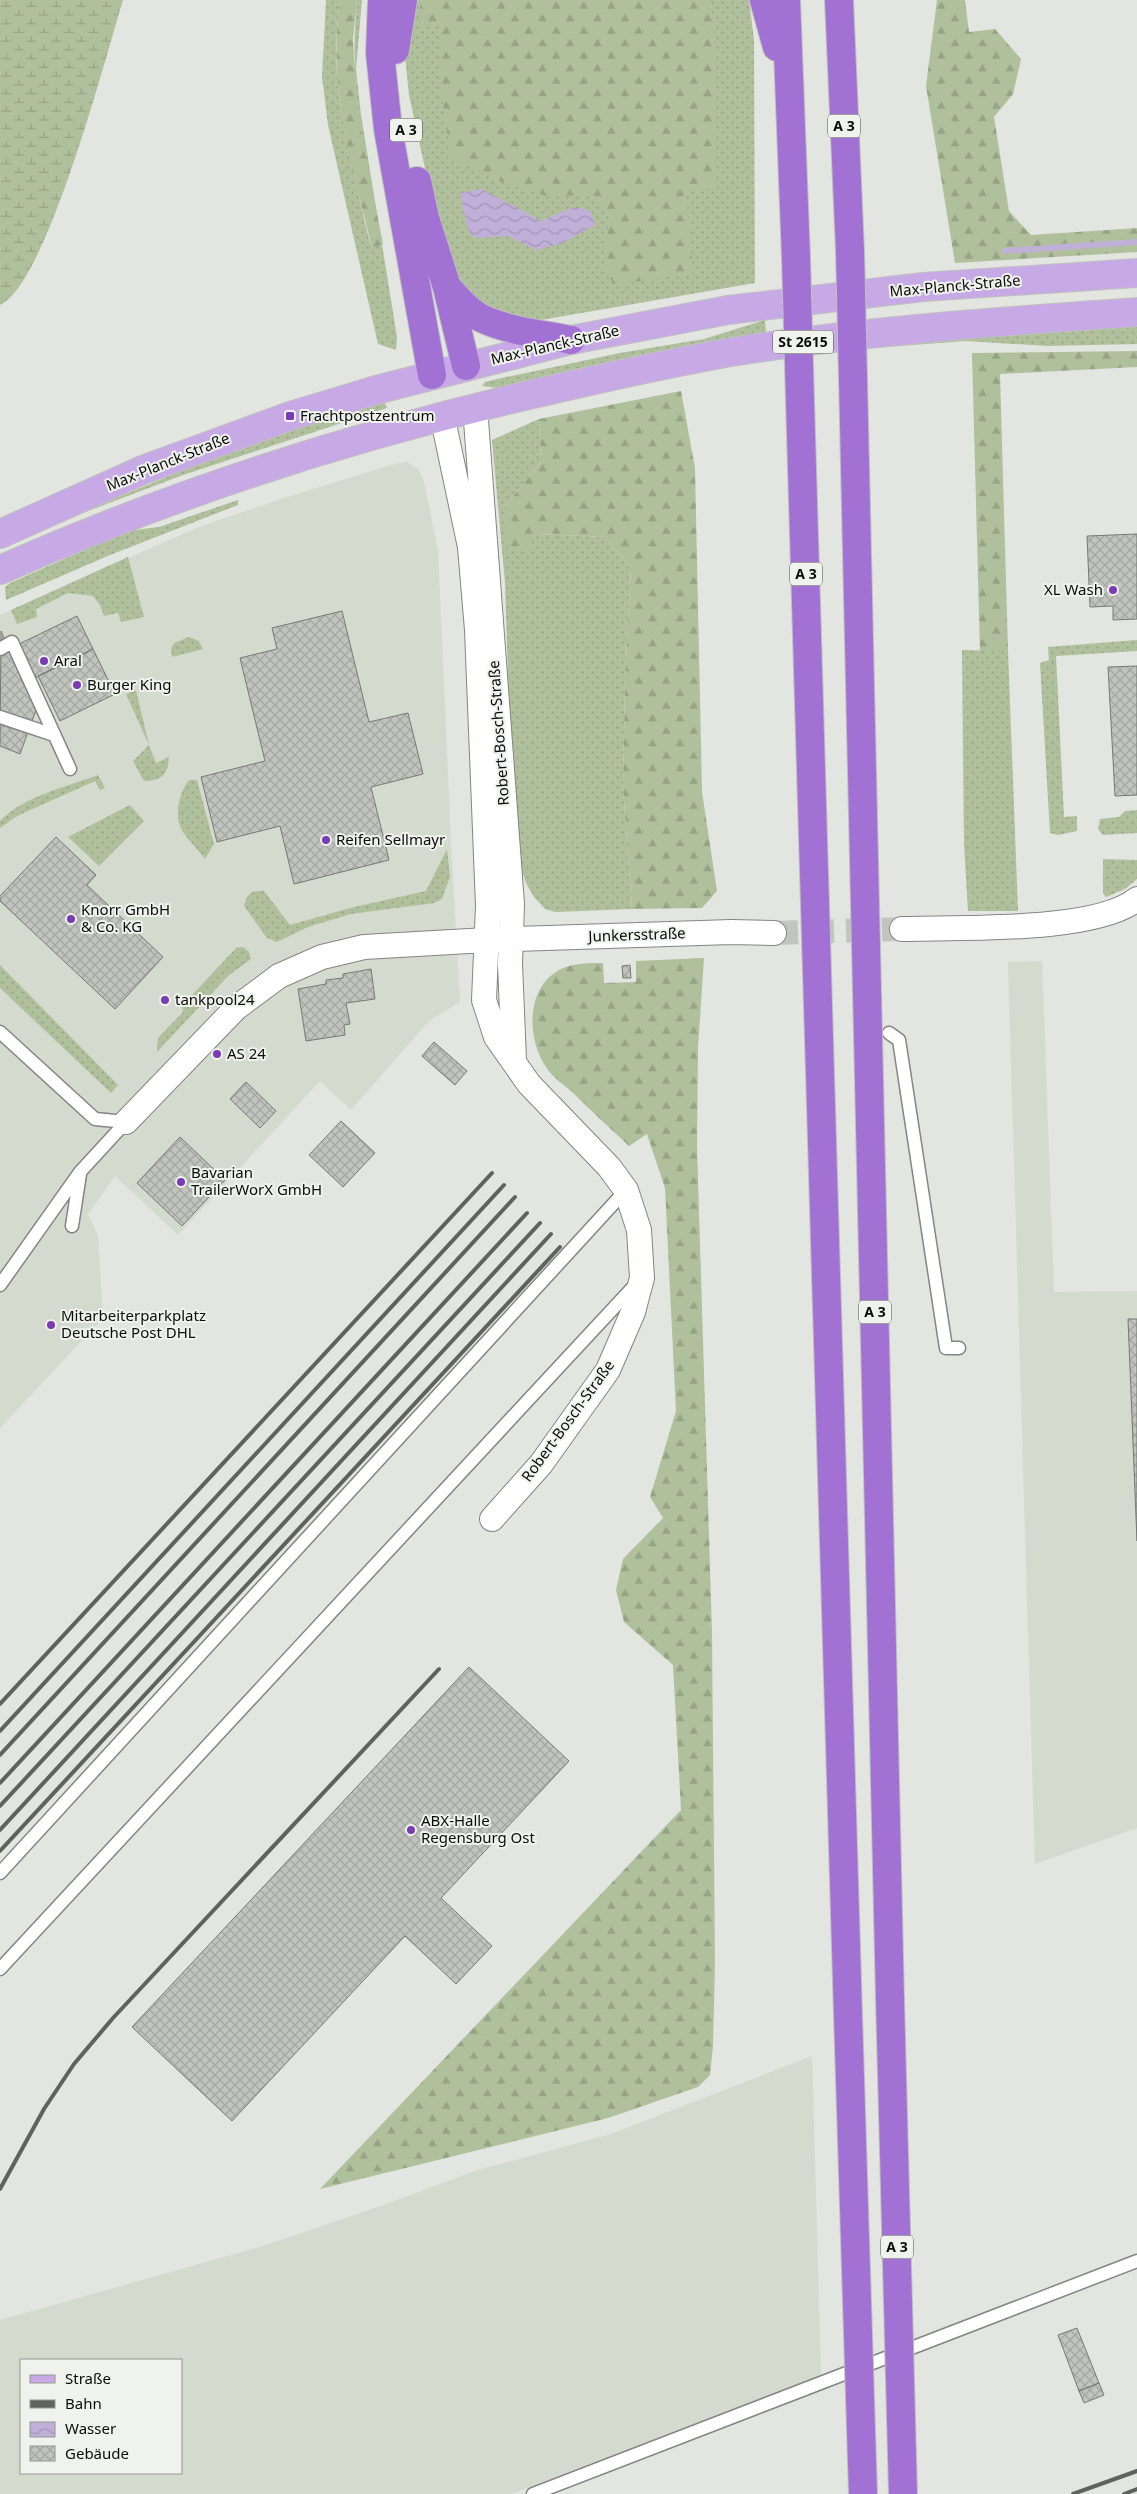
<svg xmlns="http://www.w3.org/2000/svg" width="1137" height="2494" viewBox="0 0 1137 2494" font-family="'Noto Sans',sans-serif">
  <style>
    .built { fill: #d4dace; fill-rule: evenodd }
    .grass { fill: url(#grass-dots) }
    .forest { fill: url(#forest-firs) }
    .wetland { fill: url(#wetland-marsh) }
    .water { fill: url(#water-waves) }
    .lines { fill: none; stroke-linecap: round; stroke-linejoin: round }
    .stream { stroke: #c0afd7; stroke-width: 6 }
    .building { fill: url(#building-cross-hatch); stroke: #777975 }
    .minor-tunnel { stroke: #c2c4c0; stroke-width: 24; stroke-dasharray: 24 12; stroke-linecap: butt }
    .service-casing { stroke: #848682; stroke-width: 15 }
    .minor-casing { stroke: #848682; stroke-width: 26 }
    .primary-casing { stroke: #c0c0c0; stroke-width: 30 }
    .motorway-casing { stroke: #c0c0c0; stroke-width: 30 }
    .service { stroke: #fff; stroke-width: 12 }
    .minor { stroke: #fff; stroke-width: 24 }
    .primary { stroke: #c7aae5; stroke-width: 28 }
    .motorway { stroke: #a171d4; stroke-width: 28 }
    .rail { stroke: #60625f; stroke-width: 4 }
    .motorway-bridge-casing { stroke: #c0c0c0; stroke-width: 30; stroke-linecap: butt }
    .motorway-bridge { stroke: #a171d4; stroke-width: 28 }
    .poi-dot { fill: #793cb1; stroke: #f0f2ed; stroke-width: 2 }
    .labels { text-anchor: middle; stroke-width: 4; stroke-linejoin: round; paint-order: stroke }
    .shield { fill: #f0f2ed; stroke: #50514f; stroke-width: 1 }
    .shield-label { font-size: 14px; font-weight: bold; fill: #0b0c0b }
    .street-label { font-size: 15px; fill: #0b0c0b; stroke: #f0f2ed }
    .poi-label { font-size: 15px; fill: #0b0c0b; stroke: #f0f2ed; text-anchor: start }
  </style>
  <defs>
    <pattern id="grass-dots" width="8" height="8" patternUnits="userSpaceOnUse" patternTransform="scale(1.25)"><rect width="8" height="8" fill="#b0c09c"/><path d="M2 2h.1M6 6h.1" fill="none" stroke="#96a485" stroke-width="1.8" stroke-linecap="round"/></pattern>
    <pattern id="forest-firs" width="22" height="20" patternUnits="userSpaceOnUse" patternTransform="scale(1.25)"><rect width="22" height="20" fill="#b0c09c"/><path d="M5 1l3.5 6h-7zM16 11l3.5 6h-7z" fill="#96a485"/></pattern>
    <pattern id="wetland-marsh" width="20" height="14" patternUnits="userSpaceOnUse" patternTransform="scale(1.25)"><rect width="20" height="14" fill="#b0c09c"/><path d="M1 5h8M5 5V1M11 12h8M15 12V8" fill="none" stroke="#96a485"/></pattern>
    <pattern id="water-waves" width="16" height="10" patternUnits="userSpaceOnUse" patternTransform="scale(1.25)"><rect width="16" height="10" fill="#c0afd7"/><path d="M0 5q4-4 8 0t8 0" fill="none" stroke="#a495b7"/></pattern>
    <pattern id="building-cross-hatch" width="8" height="8" patternUnits="userSpaceOnUse" patternTransform="scale(1.25)"><rect width="8" height="8" fill="#c1c3be"/><path d="M0 0l8 8M0 8l8-8" fill="none" stroke="#a4a6a2"/></pattern>
  </defs>
  <rect width="100%" height="100%" fill="#e2e5e0"/>
  <path class="built" d="M407 462 418 469 424 481 438 552 451 842 460 1002 429 1021 351 1110 320 1081 178 1235 115 1176 88 1214 98 1236 103 1318 0 1428V615L199 527 284 498 398 463Z
    M1042 961 1054 1292 1137 1291V1828L1035 1864 1008 962Z
    M812 2056 821 2375 511 2494H0V2320L260 2247 381 2206 478 2170 611 2134ZM21 2360H181V2473H21Z"/>
  <path class="grass" d="M326 0H340C330 67 341 117 356 181 361 203 365 227 372 248 363 166 349 83 357 0H362L356 69 361 115 397 337 396 350 378 344 328 125 322 77Z
    M410 0H749L754 40 755 283 541 320 525 321 487 311 455 276 435 214 409 95 404 46Z
    M765 320 766 334 551 375 497 388 482 386 485 382 497 379 620 353 704 339Z
    M1137 323V344L1048 346 965 341 873 348V344Z
    M383 399 387 408 183 475 59 522 219 455 310 420Z
    M539 419 541 462 504 507 536 534 605 537 631 568 625 677 623 786 632 909 555 912 545 909 534 897 526 883 517 855 510 735 505 583 492 440Z
    M238 500V505L110 555 6 600 5 587 10 583 109 539 134 530 159 527Z
    M128 557 144 617 121 622 118 613 104 616 100 605 93 596 68 593 36 609 37 617 17 624 11 610Z
    M189 637 199 641 203 649 172 657 171 648 174 643Z
    M1137 640V651L1056 656 1064 817 1077 816V831L1058 835 1050 833 1040 663 1049 660 1048 647Z
    M962 650 1008 651 1018 911H968L964 844Z
    M136 690 149 745 156 763 169 757C168 774 162 781 144 781L133 761 149 745 126 694Z
    M98 775 105 788 100 790 95 781 17 816 0 828V821C24 796 66 787 98 775Z
    M189 780H197L214 844 205 859C198 850 189 841 183 832 173 818 179 792 189 780Z
    M130 805 144 821 99 866 68 837Z
    M1137 810V833L1103 835 1098 829 1100 819 1119 817 1125 811Z
    M447 849 450 877 442 899 434 903 351 914 308 927 277 942 267 938 244 906C247 894 251 890 264 891L290 925 350 908 426 891Z
    M1103 859 1137 860V879L1125 889 1106 897 1103 893Z
    M243 947 249 952 251 959 228 976 157 1052 158 1038 183 1012 182 1006 236 948Z
    M0 965 118 1085 111 1093 0 988Z"/>
  <path class="forest" d="M340 0H357L353 39 358 117 383 244 372 248C352 163 327 89 340 0Z
    M421 0H707L713 15 717 189 686 192 693 273 614 285 604 265 610 214 593 195 546 196 499 181 451 158 440 85V24L418 25Z
    M937 0H965L969 32 995 29 1021 59 1013 94 994 117 1009 211 1031 235 1137 228V252L955 263 926 86Z
    M1137 351V367L1000 374 1008 651H980L972 353Z
    M681 391 695 468 702 792 717 891 702 908 632 909 623 786 625 677 631 568 605 537 536 534 529 549H508L504 507 541 462 539 419Z
    M704 958 698 1048 697 1146 712 1633 715 1962 713 2046 710 2075 698 2087 608 2118 320 2189 681 1810 673 1665 624 1622 616 1590 623 1559 663 1518 650 1497 676 1411 665 1188 647 1134 629 1146C610 1128 590 1110 571 1091 563 1084 551 1076 546 1067 526 1038 526 986 561 969 574 963 589 963 603 963L604 983 636 982V961Z"/>
  <path class="wetland" d="M0 0H123C106 55 47 284 0 305Z"/>
  <path class="water" d="M482 189 541 221 574 207 591 211 595 225 563 243 536 250 508 236 475 238 468 230 460 193Z"/>
  <g class="lines">
    <path class="stream" d="M1005 251 1137 242"/>
  </g>
  <path class="building" d="M1137 534V619L1113 620V606L1090 607 1087 536Z
    M342 611 369 722 408 713 423 774 371 787 389 860 294 884 280 826 217 842 201 777 265 761 240 658 277 649 272 628Z
    M77 616 93 649 35 678 19 644Z
    M1 631 36 710 20 754 0 746Z
    M93 649 115 694 60 721 38 676Z
    M1137 666V795L1115 796 1108 667Z
    M56 837 96 875 87 885 163 957 115 1009 0 901V896Z
    M630 965 631 978H623L622 966Z
    M371 969 375 999 346 1003 350 1024 344 1025 345 1035 306 1041 298 989 326 984V980L343 978V974Z
    M434 1042 467 1071 455 1085 422 1056Z
    M246 1082 276 1111 260 1128 230 1099Z
    M341 1121 375 1153 343 1187 309 1155Z
    M180 1137 225 1180 182 1226 137 1183Z
    M1128 1319H1137V1541Z
    M469 1667 569 1761 441 1898 492 1946 456 1984 405 1936 232 2121 132 2027Z
    M1077 2328 1099 2383 1079 2391 1058 2335Z
    M1099 2383 1104 2395 1084 2403 1079 2391Z"/>
  <g class="lines">
    <path class="minor-tunnel" d="M774 933 902 929"/>
    <g class="service-casing">
      <path id="service" d="M0 649 12 642 70 769
        M0 717 54 735
        M0 1032 95 1119 126 1122
        M889 1033 899 1040 946 1348H959
        M72 1226 80 1174
        M0 1285 80 1172 126 1122
        M0 1873 626 1190
        M0 1969 635 1285
        M533 2494 1137 2261"/>
    </g>
    <g class="minor-casing">
      <path id="minor" d="M475 407 512 904 510 964 514 1060
        M442 415 470 547 477 630 488 906 484 1000 496 1037 529 1084 609 1167 626 1190 639 1230 642 1278 633 1312 608 1370 541 1464 492 1519
        M902 929C958 927 1095 933 1137 899
        M126 1122 236 1008 279 976 322 957 364 947 487 940 731 932 774 933"/>
    </g>
    <g class="primary-casing">
      <path id="primary" d="M0 534 145 469 290 416 376 390 571 340 728 310 923 287 1137 273
        M0 570C180 490 368 431 559 388 621 374 682 360 744 350 874 330 1006 321 1137 312"/>
    </g>
    <g class="motorway-casing">
      <path id="motorway" d="M382 0 380 53 388 129 432 375
        M764 0 777 47
        M786 0 796 258
        M839 0 850 251
        M395 50 403 0
        M417 181 425 218 447 287 466 366
        M447 287C457 298 467 311 481 318 508 331 542 334 571 340
        M853 378 890 2000
        M800 401 848 2015"/>
    </g>
    <use href="#service" class="service"/>
    <use href="#minor" class="minor"/>
    <use href="#primary" class="primary"/>
    <use href="#motorway" class="motorway"/>
    <path class="rail" d="M0 1704 492 1173
      M0 1731 504 1185
      M0 1755 515 1197
      M0 1783 527 1213
      M0 1806 540 1223
      M0 1830 551 1234
      M0 1851 560 1247
      M0 2189 44 2109 74 2064 113 2018 439 1669
      M1073 2494 1137 2471
      M1124 2494 1137 2489"/>
    <g class="motorway-bridge-casing">
      <path id="motorway-bridge" d="M850 251 853 378
        M796 258 800 401
        M890 2000 903 2494
        M848 2015 863 2494"/>
    </g>
    <use href="#motorway-bridge" class="motorway-bridge"/>
  </g>
  <g class="poi-dot">
    <rect x="285" y="411" width="10" height="10" rx="2.5"/>
    <circle cx="1113" cy="590" r="5"/>
    <circle cx="44" cy="661" r="5"/>
    <circle cx="77" cy="685" r="5"/>
    <circle cx="326" cy="840" r="5"/>
    <circle cx="71" cy="919" r="5"/>
    <circle cx="165" cy="1000" r="5"/>
    <circle cx="217" cy="1054" r="5"/>
    <circle cx="181" cy="1182" r="5"/>
    <circle cx="51" cy="1325" r="5"/>
    <circle cx="411" cy="1830" r="5"/>
  </g>
  <g class="labels">
    <g class="shield">
      <rect x="828" y="114.5" width="32" height="23" rx="4"/>
      <rect x="390" y="118.5" width="32" height="23" rx="4"/>
      <rect x="773" y="330.5" width="60" height="23" rx="4"/>
      <rect x="790" y="562.5" width="32" height="23" rx="4"/>
      <rect x="859" y="1300.5" width="32" height="23" rx="4"/>
      <rect x="881" y="2235.5" width="32" height="23" rx="4"/>
    </g>
    <g class="shield-label">
      <text x="844" y="131">A 3</text>
      <text x="406" y="135">A 3</text>
      <text x="803" y="347">St 2615</text>
      <text x="806" y="579">A 3</text>
      <text x="875" y="1317">A 3</text>
      <text x="897" y="2252">A 3</text>
    </g>
    <g class="street-label">
      <text transform="translate(955 286) rotate(-5)" y="5">Max-Planck-Straße</text>
      <text transform="translate(555 345) rotate(-13)" y="5">Max-Planck-Straße</text>
      <text transform="translate(168 462) rotate(-22)" y="5">Max-Planck-Straße</text>
      <text transform="translate(499 733) rotate(-94)" y="5">Robert-Bosch-Straße</text>
      <text transform="translate(637 935) rotate(-2)" y="5">Junkersstraße</text>
      <text transform="translate(568 1421) rotate(-54)" y="5">Robert-Bosch-Straße</text>
    </g>
    <g class="poi-label">
      <text x="300" y="421">Frachtpostzentrum</text>
      <text x="1103" y="595" text-anchor="end">XL Wash</text>
      <text x="54" y="666">Aral</text>
      <text x="87" y="690">Burger King</text>
      <text x="336" y="845">Reifen Sellmayr</text>
      <text x="81" y="915">Knorr GmbH<tspan x="81" dy="17">&amp; Co. KG</tspan></text>
      <text x="175" y="1005">tankpool24</text>
      <text x="227" y="1059">AS 24</text>
      <text x="191" y="1178">Bavarian<tspan x="191" dy="17">TrailerWorX GmbH</tspan></text>
      <text x="61" y="1321">Mitarbeiterparkplatz<tspan x="61" dy="17">Deutsche Post DHL</tspan></text>
      <text x="421" y="1826">ABX-Halle<tspan x="421" dy="17">Regensburg Ost</tspan></text>
    </g>
  </g>
  <rect x="20" y="2359" width="162" height="115" fill="#f0f2ed" stroke="#949693"/>
  <rect x="30" y="2375" width="25" height="8" fill="#c7aae5" stroke="#949693"/>
  <text x="65" y="2384" font-size="15" fill="#0b0c0b">Straße</text>
  <rect x="30" y="2400" width="25" height="8" fill="#60625f" stroke="#949693"/>
  <text x="65" y="2409" font-size="15" fill="#0b0c0b">Bahn</text>
  <rect x="30" y="2422" width="25" height="15" fill="url(#water-waves)" stroke="#949693"/>
  <text x="65" y="2434" font-size="15" fill="#0b0c0b">Wasser</text>
  <rect x="30" y="2446" width="25" height="15" fill="url(#building-cross-hatch)" stroke="#949693"/>
  <text x="65" y="2459" font-size="15" fill="#0b0c0b">Gebäude</text>
</svg>
